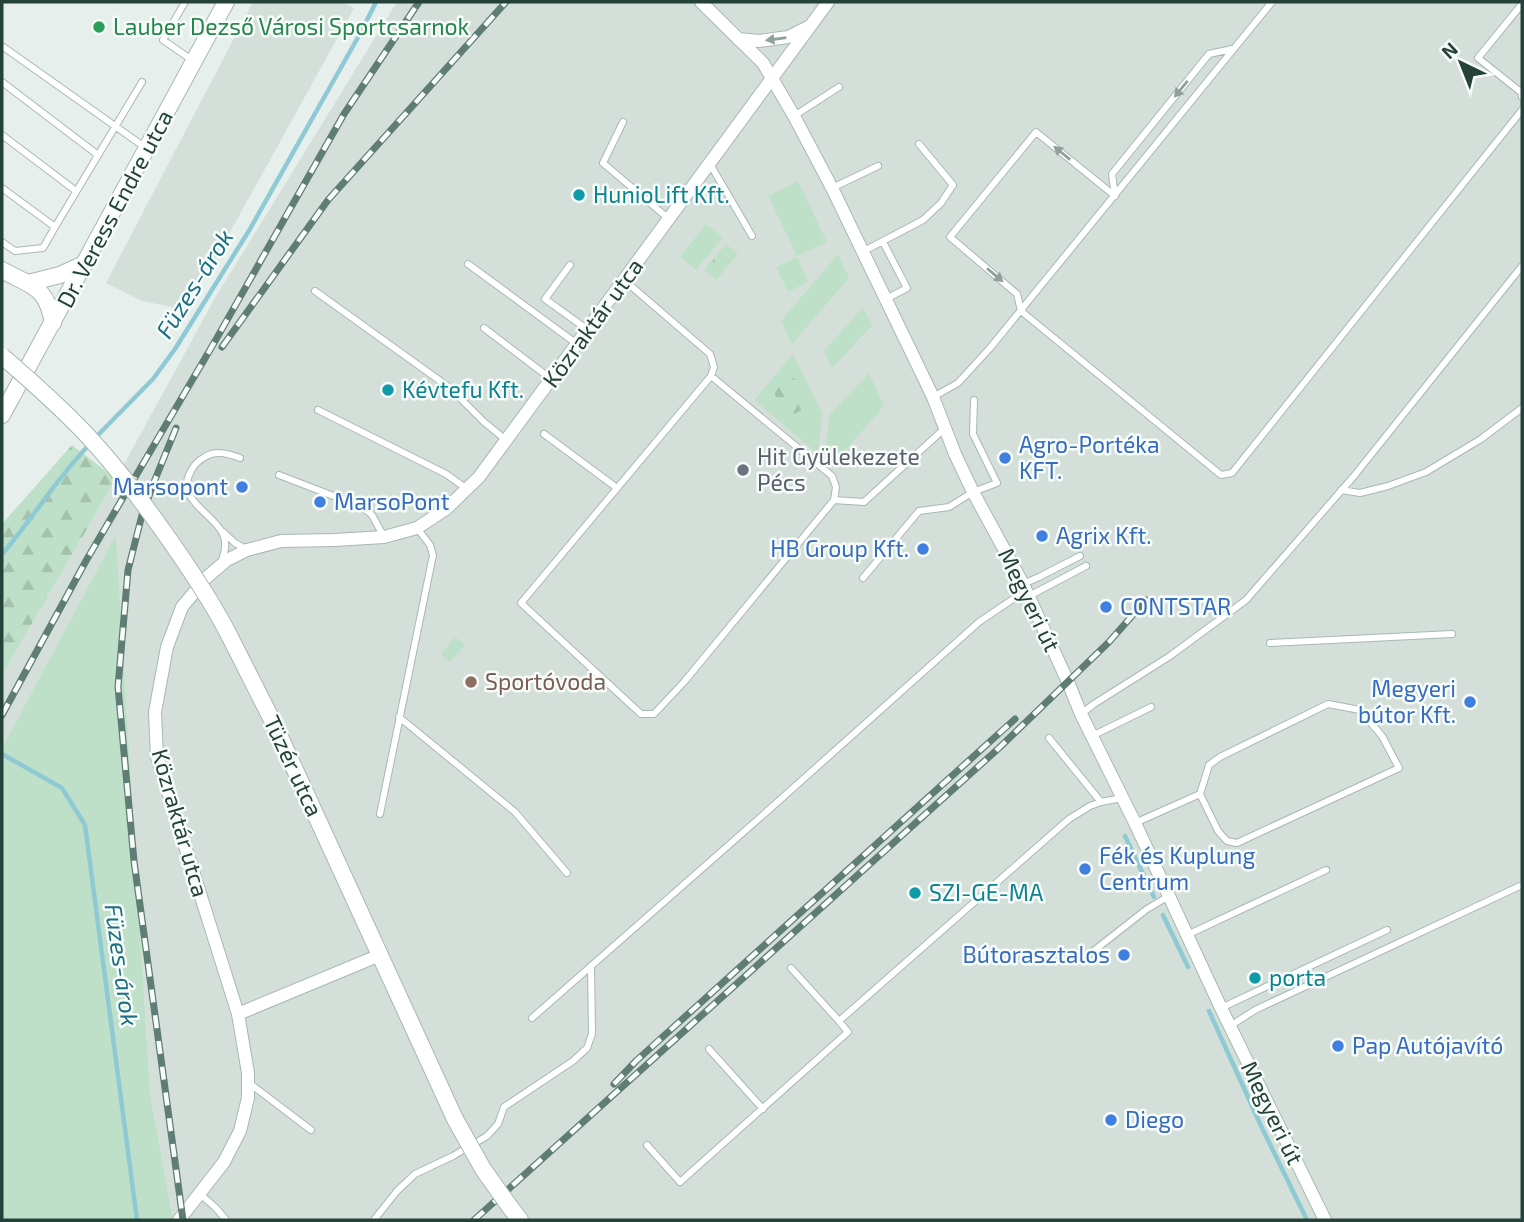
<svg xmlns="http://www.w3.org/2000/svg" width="1524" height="1222" viewBox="0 0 1524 1222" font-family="'Exo 2',sans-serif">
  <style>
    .built { fill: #d4dfda }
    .grass { fill: #bfe0c8 }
    .forest { fill: url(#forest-firs) }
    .park { fill: url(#park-crowns) }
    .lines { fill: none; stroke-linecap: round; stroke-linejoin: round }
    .stream { stroke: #8ec9d4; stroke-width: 4.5 }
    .service-casing { stroke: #a8b8b2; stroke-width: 8 }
    .minor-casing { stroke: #a8b8b2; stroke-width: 14 }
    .tertiary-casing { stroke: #a8b8b2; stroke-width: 18 }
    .service { stroke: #fff; stroke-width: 6 }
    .minor { stroke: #fff; stroke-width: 12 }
    .tertiary { stroke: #fff; stroke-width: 16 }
    .rail-casing { stroke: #5f7d75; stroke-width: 7 }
    .rail { stroke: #f7fbf9; stroke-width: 4.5; stroke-dasharray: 13; stroke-linecap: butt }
    .tertiary-bridge-casing { stroke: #a8b8b2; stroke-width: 18; stroke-linecap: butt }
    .tertiary-bridge { stroke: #fff; stroke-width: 16 }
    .oneway { fill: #92a09c }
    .leisure-dot { fill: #2e9e5b; stroke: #f7fbf9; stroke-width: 2.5 }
    .culture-dot { fill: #0f9aa8; stroke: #f7fbf9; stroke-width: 2.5 }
    .shop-dot { fill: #3f7fe0; stroke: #f7fbf9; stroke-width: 2.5 }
    .worship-dot { fill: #6b7280; stroke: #f7fbf9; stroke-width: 2.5 }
    .education-dot { fill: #8d6e63; stroke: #f7fbf9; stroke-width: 2.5 }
    .labels { text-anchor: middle; stroke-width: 5; stroke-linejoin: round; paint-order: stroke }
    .leisure-label { font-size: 23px; fill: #27864d; stroke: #f7fbf9; text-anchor: start }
    .culture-label { font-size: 23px; fill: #0d838f; stroke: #f7fbf9; text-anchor: start }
    .street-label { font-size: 23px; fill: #24423a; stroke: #f7fbf9 }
    .shop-label { font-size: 23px; fill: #366cbe; stroke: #f7fbf9; text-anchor: start }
    .worship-label { font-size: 23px; fill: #5b616d; stroke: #f7fbf9; text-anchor: start }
    .education-label { font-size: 23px; fill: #785e54; stroke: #f7fbf9; text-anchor: start }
    .water-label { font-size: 24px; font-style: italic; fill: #1c6f80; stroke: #f7fbf9 }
  </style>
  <defs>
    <pattern id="forest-firs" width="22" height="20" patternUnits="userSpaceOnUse" patternTransform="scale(1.75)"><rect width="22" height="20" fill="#bfe0c8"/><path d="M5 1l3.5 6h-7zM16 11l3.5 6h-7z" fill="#a4c1ad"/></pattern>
    <pattern id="park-crowns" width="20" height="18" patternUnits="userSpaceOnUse" patternTransform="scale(1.75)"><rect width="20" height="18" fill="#bfe0c8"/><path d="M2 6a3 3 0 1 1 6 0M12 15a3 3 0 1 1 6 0" fill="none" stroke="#a4c1ad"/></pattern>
  </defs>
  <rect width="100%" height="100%" fill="#e6efeb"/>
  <path class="built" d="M253 2H343L354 8 194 297 177 308 142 301 106 283Z
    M397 2H1522V1220H173L150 1093 116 537 2 748V675L116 479 215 298Z"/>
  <path class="grass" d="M798 181 827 242 797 256 768 196Z
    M706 224 723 237 696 270 680 257Z
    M838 254 849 278 792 344 781 321Z
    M797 257 808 282 788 292 776 267Z
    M863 307 872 326 832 368 824 351Z
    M793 354 822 413 818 454 754 400Z
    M869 373 884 406 834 464 824 456 830 414Z
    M116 535 150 1093 173 1220H2V748Z
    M455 637 465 645 450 662 441 654Z"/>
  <path class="forest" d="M790 376 795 379 808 406 795 414 781 407 774 393 781 381Z
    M72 445 116 479 2 675V524Z"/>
  <path class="park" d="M726 244 738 254 716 280 704 270Z"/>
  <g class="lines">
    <path class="stream" d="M96 437 153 379 175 349 250 229 361 32 376 2
      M2 554C33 519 57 477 90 444
      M2 754 62 788 85 825 137 1220
      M1125 836 1154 897
      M1163 915 1188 967
      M1209 1011 1262 1128 1307 1220"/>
    <g class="service-casing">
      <path id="service" d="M185 2 163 40 192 60
        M1522 4 1478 58 1522 93V97
        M2 46 146 148
        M2 82 98 155
        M794 116 839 87
        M623 122 603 163 669 219
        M2 135 76 191
        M710 164 752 236
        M2 188 55 227 142 82
        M832 188 878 166
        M1115 196 1036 132 950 237 1017 294 1021 311 1221 475 1232 473 1522 110
        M1115 196 1112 174 1209 54 1232 49
        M2 242 15 251 43 248 55 227
        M883 242 907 288 886 299
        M862 252 923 220 941 203 953 185 919 144
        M468 264 577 344
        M570 265 545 299 588 330
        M624 280 710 354 714 367 711 376 521 603 641 714H654L684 682 834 500 836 487 832 476 711 376
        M315 291 450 388 484 422 506 440
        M484 328 551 379
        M933 397 958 383 990 348 1272 2
        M318 410 446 474 467 489
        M544 434 617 488
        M279 475 362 507 372 515 384 537
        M1341 490 1360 493 1388 486 1426 472 1481 439 1522 408
        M834 500 864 502 944 429
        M223 532 235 543 246 549
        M222 561C225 550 227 544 223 534 215 515 178 501 189 475 192 468 196 462 203 458 215 450 227 453 240 458
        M863 578 919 511 949 507 973 492 997 483 973 434 974 400
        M1023 584 1039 577 1080 556
        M1029 596 1086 566
        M1270 643 1452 634
        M1081 714 1094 704 1170 656 1246 600 1354 476 1522 266
        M399 717 515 812 567 873
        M1092 736 1151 707
        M1049 738 1101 802
        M380 814 433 555 430 545 417 528
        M1135 823 1200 794 1218 831 1227 841 1237 843 1399 768 1382 736 1360 710 1328 704 1220 757 1209 765 1200 794
        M1187 935 1326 870
        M1082 960 1147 909 1169 896
        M791 968 839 1021 1069 819 1090 806 1101 802 1122 798
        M1221 1008 1387 930
        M532 1018 763 815 979 622 1013 599 1027 593
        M1230 1026 1255 1010 1522 885
        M709 1049 763 1109
        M249 1083 311 1130
        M647 1145 680 1182 848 1032 839 1021
        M200 1194 216 1208 226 1220
        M374 1220 397 1191 415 1174 453 1156 487 1136 498 1124 504 1107 573 1061 587 1048 592 1034 591 966"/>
    </g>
    <g class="minor-casing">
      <path id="minor" d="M701 2 763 63 794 116 832 188 933 397 955 454 973 492 1023 584 1068 682 1081 714 1135 823 1221 1008 1325 1220
        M738 39 759 41 788 37 808 27
        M238 1014 380 955
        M179 1220 224 1162 240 1131 248 1098V1073L238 1014 157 757 155 712 167 647 182 607 207 577 227 560 247 550 281 541 334 540 384 537 417 528 446 509 479 477 828 2"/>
    </g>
    <g class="tertiary-casing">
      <path id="tertiary" d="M2 270C32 287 46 285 53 323
        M28 283 60 275 86 263
        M2 415 226 2
        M229 635 274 724 455 1119
        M510 1207 520 1220"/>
    </g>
    <use href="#service" class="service"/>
    <use href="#minor" class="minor"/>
    <use href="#tertiary" class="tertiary"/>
    <g class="rail-casing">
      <path id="rail" d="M222 347 328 200 506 2
        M176 428 154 482 142 515 128 570 118 687 134 861 183 1220
        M2 715 87 559 214 343 344 114 419 2
        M614 1084 636 1061 1015 719
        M474 1220 999 748 1109 642 1146 600"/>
    </g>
    <use href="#rail" class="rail"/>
    <g class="tertiary-bridge-casing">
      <path id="tertiary-bridge" d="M2 356C30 380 58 405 84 432 120 470 152 514 182 558 199 583 215 608 229 635
        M455 1119 483 1169 510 1207"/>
    </g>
    <use href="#tertiary-bridge" class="tertiary-bridge"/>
  </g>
  <defs><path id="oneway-solid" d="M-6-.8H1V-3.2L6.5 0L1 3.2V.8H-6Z" transform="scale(1.75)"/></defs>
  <g class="oneway">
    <use href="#oneway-solid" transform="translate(776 39) rotate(172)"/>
    <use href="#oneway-solid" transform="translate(1181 89) rotate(129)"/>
    <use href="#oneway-solid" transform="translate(1062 153) rotate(-141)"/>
    <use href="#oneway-solid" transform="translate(995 275) rotate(40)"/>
  </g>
  <circle class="leisure-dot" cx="99" cy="27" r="7"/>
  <g class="culture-dot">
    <circle cx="579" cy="195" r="7"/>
    <circle cx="388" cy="390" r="7"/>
    <circle cx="915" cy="893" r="7"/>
    <circle cx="1255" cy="978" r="7"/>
  </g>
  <g class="shop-dot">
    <circle cx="1005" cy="458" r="7"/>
    <circle cx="242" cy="487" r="7"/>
    <circle cx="320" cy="502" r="7"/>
    <circle cx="1042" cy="536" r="7"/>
    <circle cx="923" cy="549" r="7"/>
    <circle cx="1106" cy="607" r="7"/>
    <circle cx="1470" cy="702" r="7"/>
    <circle cx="1085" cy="869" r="7"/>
    <circle cx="1124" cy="955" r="7"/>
    <circle cx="1338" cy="1046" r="7"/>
    <circle cx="1111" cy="1120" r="7"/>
  </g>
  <circle class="worship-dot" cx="743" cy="470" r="7"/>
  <circle class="education-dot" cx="471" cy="682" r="7"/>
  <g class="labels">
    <g class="leisure-label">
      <text x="113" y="35">Lauber Dezső Városi Sportcsarnok</text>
    </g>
    <g class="culture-label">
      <text x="593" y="203">HunioLift Kft.</text>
      <text x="402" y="398">Kévtefu Kft.</text>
      <text x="929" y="901">SZI-GE-MA</text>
      <text x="1269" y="986">porta</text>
    </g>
    <g class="street-label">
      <text transform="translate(115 209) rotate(-62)" y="8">Dr. Veress Endre utca</text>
      <text transform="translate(593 323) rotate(-54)" y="8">Közraktár utca</text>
      <text transform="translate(1029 600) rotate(64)" y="8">Megyeri út</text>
      <text transform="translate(293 766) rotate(65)" y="8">Tüzér utca</text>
      <text transform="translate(180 823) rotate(74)" y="8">Közraktár utca</text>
      <text transform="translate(1272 1113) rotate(64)" y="8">Megyeri út</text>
    </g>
    <g class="shop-label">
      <text x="1019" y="453">Agro-Portéka<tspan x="1019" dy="26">KFT.</tspan></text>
      <text x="228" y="495" text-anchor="end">Marsopont</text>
      <text x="334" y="510">MarsoPont</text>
      <text x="1056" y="544">Agrix Kft.</text>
      <text x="909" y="557" text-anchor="end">HB Group Kft.</text>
      <text x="1120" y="615">CONTSTAR</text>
      <text x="1456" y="697" text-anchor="end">Megyeri<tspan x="1456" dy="26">bútor Kft.</tspan></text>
      <text x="1099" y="864">Fék és Kuplung<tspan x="1099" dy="26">Centrum</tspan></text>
      <text x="1110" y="963" text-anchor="end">Bútorasztalos</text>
      <text x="1352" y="1054">Pap Autójavító</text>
      <text x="1125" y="1128">Diego</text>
    </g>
    <g class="worship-label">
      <text x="757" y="465">Hit Gyülekezete<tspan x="757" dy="26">Pécs</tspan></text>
    </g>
    <g class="education-label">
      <text x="485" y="690">Sportóvoda</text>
    </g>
    <g class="water-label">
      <text transform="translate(195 284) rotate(-58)" y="8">Füzes-árok</text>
      <text transform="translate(121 965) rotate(82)" y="8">Füzes-árok</text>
    </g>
  </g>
  <rect width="1524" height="1222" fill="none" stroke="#24423a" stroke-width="7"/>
  <g transform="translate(1461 63) rotate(317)" stroke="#f7fbf9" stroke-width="5" paint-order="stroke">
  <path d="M0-5L12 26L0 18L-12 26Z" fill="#24423a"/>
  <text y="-10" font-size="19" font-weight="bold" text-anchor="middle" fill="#24423a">N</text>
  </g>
</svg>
